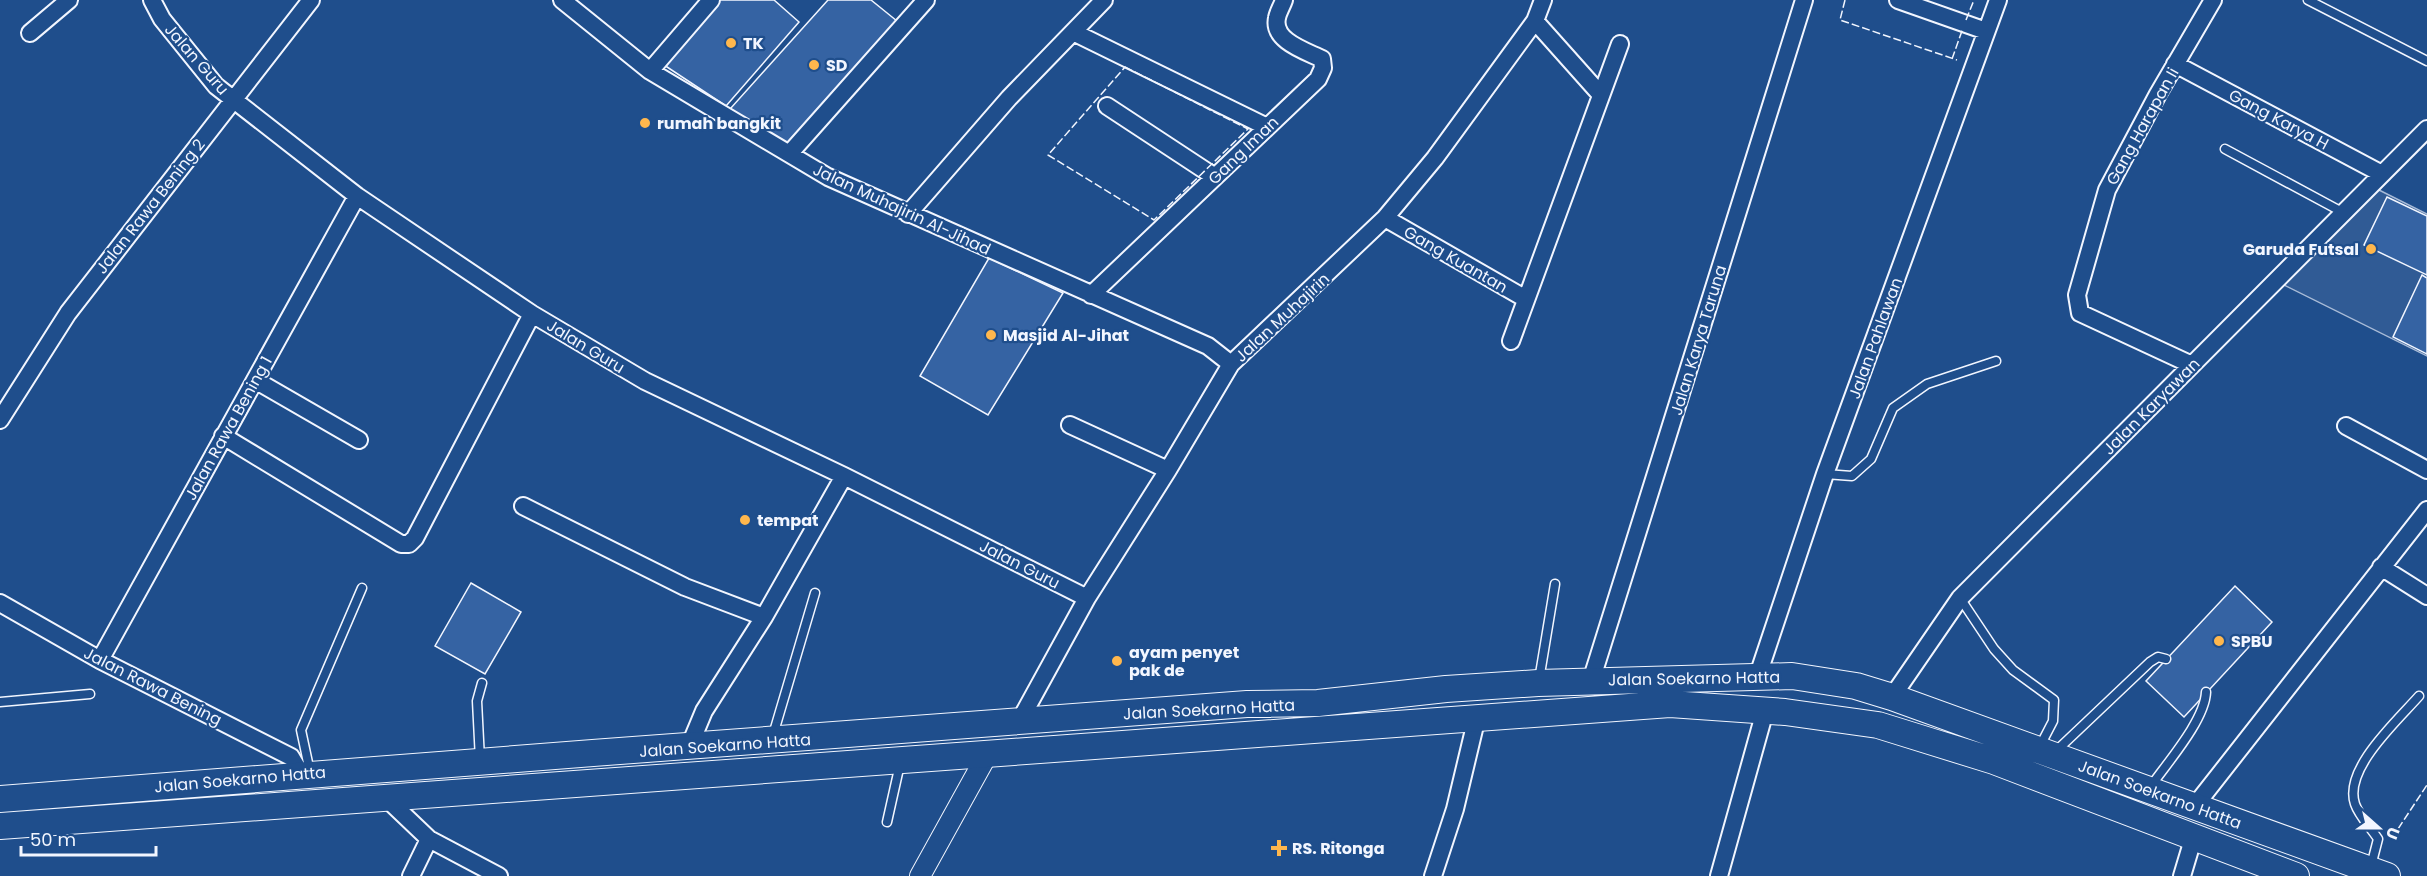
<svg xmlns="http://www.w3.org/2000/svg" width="2427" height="876" viewBox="0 0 2427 876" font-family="Poppins,sans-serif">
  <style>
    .built { fill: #305b95; stroke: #a8bbd7; stroke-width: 1.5 }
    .building { fill: #3563a3; stroke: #f2f6ff; stroke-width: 1.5 }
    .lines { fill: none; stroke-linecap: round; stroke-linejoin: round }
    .service-casing { stroke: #f2f6ff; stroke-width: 11 }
    .minor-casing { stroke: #f2f6ff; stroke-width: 20 }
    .tertiary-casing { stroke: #f2f6ff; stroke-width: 22 }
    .primary-casing { stroke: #f2f6ff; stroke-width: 28 }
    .service { stroke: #1f4e8c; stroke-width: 8 }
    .minor { stroke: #1f4e8c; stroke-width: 16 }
    .tertiary { stroke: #1f4e8c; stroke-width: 20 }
    .primary { stroke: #1f4e8c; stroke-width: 26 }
    .fence { stroke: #f2f6ff; stroke-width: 1.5; stroke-dasharray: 8 3; stroke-linecap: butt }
    .poi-dot { fill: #ffb74d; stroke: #1f4e8c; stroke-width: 2 }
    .labels { text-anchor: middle; stroke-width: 4.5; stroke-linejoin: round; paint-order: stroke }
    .poi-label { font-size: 16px; font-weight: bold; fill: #f2f6ff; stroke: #1f4e8c; text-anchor: start }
    .street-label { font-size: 16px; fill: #f2f6ff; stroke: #1f4e8c }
  </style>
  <rect width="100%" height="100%" fill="#1f4e8c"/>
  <path class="built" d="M2375 188 2427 214V356L2282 284Z"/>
  <path class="building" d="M720 0H774L799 22 726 106 664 65Z
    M828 0H871L897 21 788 145 730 109Z
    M2387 197 2427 216V275L2364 245Z
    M989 258 1063 293 988 415 920 376Z
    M2422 275 2427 278V354L2393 337Z
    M471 583 521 612 485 674 435 646Z
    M2235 586 2272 622 2184 717 2146 681Z"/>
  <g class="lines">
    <g class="service-casing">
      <path id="service" d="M2308 0 2427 61
        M2225 149 2344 213
        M1825 474 1852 476 1871 459 1893 408 1927 384 1996 361
        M1960 598 1994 649 2013 670 2054 700 2053 721 2040 746
        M1539 680 1555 584
        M0 702 90 694
        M773 735 815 593
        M2055 752 2150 662 2158 657 2166 659
        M480 760 477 701 482 683
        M310 772 301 730 362 588
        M2151 786C2167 763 2205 720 2206 692
        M887 822 900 764
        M2371 866 2378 839C2371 828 2359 816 2355 804 2343 769 2398 720 2419 696"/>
    </g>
    <g class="minor-casing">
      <path id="minor" d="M152 0 162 19 216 86 357 196 532 314 645 381 844 476 1087 598
        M562 0 650 71 828 177 1208 346 1231 364
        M1898 0 1986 31
        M1535 21 1601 95
        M1073 32 1267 127
        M30 33 69 0
        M2175 64 2382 174
        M650 71 711 0
        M1107 106 1215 177
        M790 153 926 0
        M908 214 1009 98 1104 0
        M1385 218 1526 299
        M1091 295 1318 79 1323 68 1322 59C1306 51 1272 41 1277 18 1278 12 1282 6 1284 0
        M1511 341 1620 44
        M2192 365 2080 313 2077 295 2107 190 2158 94 2213 0
        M255 380 359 440
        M0 420 68 313 311 0
        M1070 425 1168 470
        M2346 426 2427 470
        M223 436 401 544H409L415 538 532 314
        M523 506 685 587 764 617
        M2381 567 2427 596
        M0 603 100 660 291 757 301 774
        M100 660 357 196
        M1757 678 1825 474 1998 0
        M1591 681 1804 0
        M1892 697 1960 598 2427 129
        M1019 722 1087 598 1168 470 1231 364 1385 218 1435 158 1535 21 1543 0
        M689 747 704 711 764 617 844 476
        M386 798 429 839 499 876
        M2194 807 2427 510
        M411 876 429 839
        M1433 876 1455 809 1477 717
        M1719 876 1765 711
        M2182 876 2194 836"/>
    </g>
    <g class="tertiary-casing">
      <path id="tertiary" d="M920 876 987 755"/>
    </g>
    <g class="primary-casing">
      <path id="primary" d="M0 799C415 765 832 736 1247 704L1318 703 1446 689 1538 683 1792 676 1856 686 1892 697 2387 876
        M0 826 1670 704 1785 712 1878 725 1994 761 2296 876"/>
    </g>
    <use href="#service" class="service"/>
    <use href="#minor" class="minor"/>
    <use href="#tertiary" class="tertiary"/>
    <use href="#primary" class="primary"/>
    <path class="fence" d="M1845 0 1840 20 1957 60
      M1966 20 1974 0
      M1952 59 1963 28
      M1125 67 1248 129 1154 220 1048 155Z
      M2392 838 2427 785"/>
  </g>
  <g class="poi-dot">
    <circle cx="731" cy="43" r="6"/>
    <circle cx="814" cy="65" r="6"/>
    <circle cx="645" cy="123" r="6"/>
    <circle cx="2371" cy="249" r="6"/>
    <circle cx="991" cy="335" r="6"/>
    <circle cx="745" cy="520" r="6"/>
    <circle cx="2219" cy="641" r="6"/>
    <circle cx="1117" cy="661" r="6"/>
    <path d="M1276 839h6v6h6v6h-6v6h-6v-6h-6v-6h6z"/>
  </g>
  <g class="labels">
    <g class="poi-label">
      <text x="743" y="49">TK</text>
      <text x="826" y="71">SD</text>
      <text x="657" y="129">rumah bangkit</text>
      <text x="2359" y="255" text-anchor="end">Garuda Futsal</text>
      <text x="1003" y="341">Masjid Al-Jihat</text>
      <text x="757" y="526">tempat</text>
      <text x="2231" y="647">SPBU</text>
      <text x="1129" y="658">ayam penyet<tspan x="1129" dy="18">pak de</tspan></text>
      <text x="1292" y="854">RS. Ritonga</text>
    </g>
    <g class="street-label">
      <text transform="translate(197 59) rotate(49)" y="6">Jalan Guru</text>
      <text transform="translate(2279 119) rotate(28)" y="6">Gang Karya H</text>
      <text transform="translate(2142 126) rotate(-61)" y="6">Gang Harapan Ii</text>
      <text transform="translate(1243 150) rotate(-44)" y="6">Gang Iman</text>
      <text transform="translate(150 206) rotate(-52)" y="6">Jalan Rawa Bening 2</text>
      <text transform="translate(902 209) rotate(25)" y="6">Jalan Muhajirin Al-Jihad</text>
      <text transform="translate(1456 259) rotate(30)" y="6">Gang Kuantan</text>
      <text transform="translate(1282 317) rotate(-43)" y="6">Jalan Muhajirin</text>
      <text transform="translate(1875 338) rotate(-70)" y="6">Jalan Pahlawan</text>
      <text transform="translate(1698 340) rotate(-73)" y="6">Jalan Karya Taruna</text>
      <text transform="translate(586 346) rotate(31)" y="6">Jalan Guru</text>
      <text transform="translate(2151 406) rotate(-45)" y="6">Jalan Karyawan</text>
      <text transform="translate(228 428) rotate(-61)" y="6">Jalan Rawa Bening 1</text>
      <text transform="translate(1020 564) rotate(27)" y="6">Jalan Guru</text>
      <text transform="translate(1694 678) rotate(-1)" y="6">Jalan Soekarno Hatta</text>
      <text transform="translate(153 686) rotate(27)" y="6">Jalan Rawa Bening</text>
      <text transform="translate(1209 709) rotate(-3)" y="6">Jalan Soekarno Hatta</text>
      <text transform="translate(725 745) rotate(-4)" y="6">Jalan Soekarno Hatta</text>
      <text transform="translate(240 779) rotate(-5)" y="6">Jalan Soekarno Hatta</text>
      <text transform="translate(2160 794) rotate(20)" y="6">Jalan Soekarno Hatta</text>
    </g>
  </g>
  <g transform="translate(2379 828) rotate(111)" stroke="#1f4e8c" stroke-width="4.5" paint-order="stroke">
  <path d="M0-4.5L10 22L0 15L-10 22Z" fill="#f2f6ff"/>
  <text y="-9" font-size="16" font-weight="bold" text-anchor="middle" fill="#f2f6ff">U</text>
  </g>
  <path d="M21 846v9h135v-9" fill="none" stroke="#f2f6ff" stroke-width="3"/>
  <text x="30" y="846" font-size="18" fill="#f2f6ff" stroke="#1f4e8c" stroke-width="4.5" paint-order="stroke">50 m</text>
</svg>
